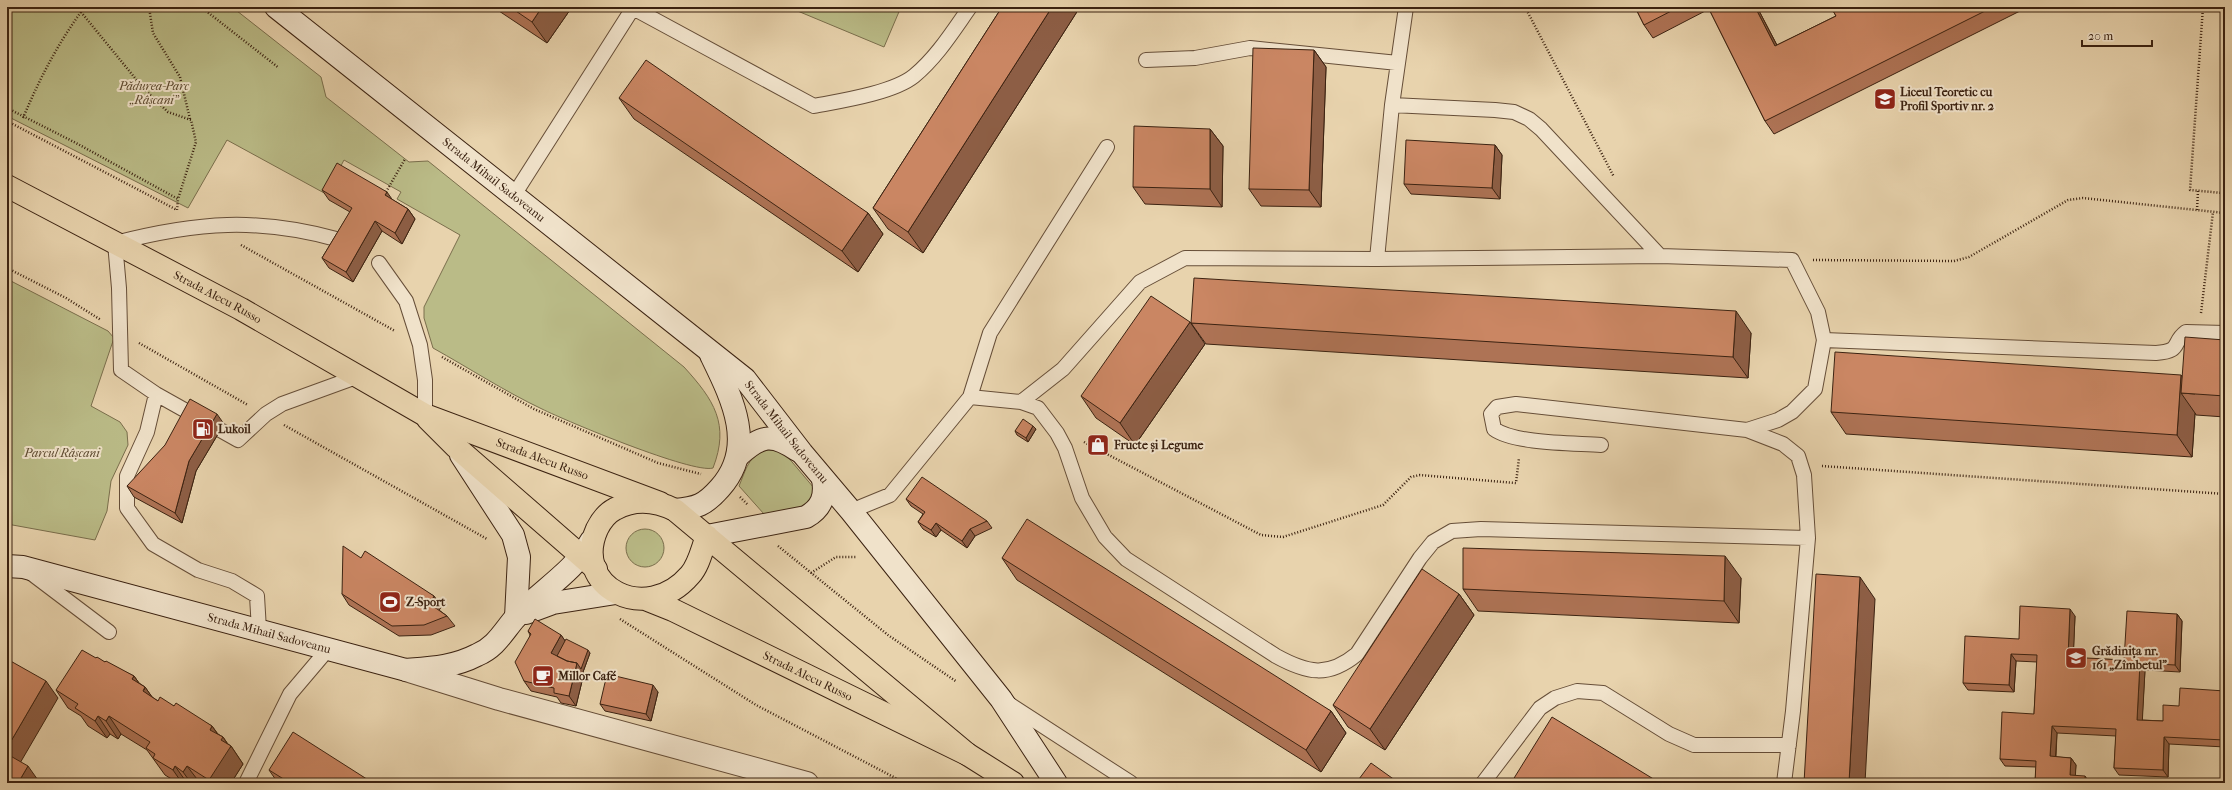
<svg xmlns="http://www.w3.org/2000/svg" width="2232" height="790" viewBox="0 0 2232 790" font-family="'IM FELL French Canon',serif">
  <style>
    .green { fill: #babb87; stroke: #7a6e4c }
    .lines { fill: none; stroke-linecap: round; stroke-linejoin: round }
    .lane-casing { stroke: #664e38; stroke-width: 16 }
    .street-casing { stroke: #664e38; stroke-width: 24 }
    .secondary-casing { stroke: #3b2211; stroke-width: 24 }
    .primary-casing { stroke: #3b2211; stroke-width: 24 }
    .path { stroke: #3b2211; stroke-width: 2.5; stroke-dasharray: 1 2; stroke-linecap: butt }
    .lane { stroke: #f0e2ca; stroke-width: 14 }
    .street { stroke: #f0e2ca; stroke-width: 22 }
    .secondary { stroke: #f0e2ca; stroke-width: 22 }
    .primary { stroke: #e8d3ad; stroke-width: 22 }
    .wall { fill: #ae7355; stroke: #3b2211 }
    .shaded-wall { fill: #8d5e45; stroke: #3b2211 }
    .building { fill: #ca8663; stroke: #3b2211 }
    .labels { text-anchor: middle; stroke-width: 4; stroke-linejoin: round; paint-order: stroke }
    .park-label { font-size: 12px; font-style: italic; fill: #5b482e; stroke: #f0e2ca }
    .poi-label { font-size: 12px; font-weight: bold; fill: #3b2211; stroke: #f0e2ca; text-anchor: start }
    .street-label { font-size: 12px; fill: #3b2211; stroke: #f0e2ca }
  </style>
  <rect width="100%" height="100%" fill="#e8d3ad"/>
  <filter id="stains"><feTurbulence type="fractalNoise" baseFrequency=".005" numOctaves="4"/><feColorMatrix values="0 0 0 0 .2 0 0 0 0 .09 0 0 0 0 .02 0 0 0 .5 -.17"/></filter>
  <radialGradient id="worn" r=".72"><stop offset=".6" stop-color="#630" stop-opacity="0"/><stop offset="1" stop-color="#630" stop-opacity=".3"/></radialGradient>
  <path class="green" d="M7 7H232L321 77 326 97 409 162 428 161 684 367C714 400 730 424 713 468 693 474 566 421 542 409 504 391 469 368 433 348L424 318V307L460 235 397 199 401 192 344 160 326 194 227 140 188 208 7 116Z
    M788 7H901L884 47Z
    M7 279 108 331 114 338 91 406 120 422 127 432 128 445 111 481 107 511 95 540 7 524Z
    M768 450H777L787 456 814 488 815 496 806 508 764 514 739 486C746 470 748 455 768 450Z
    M626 548a19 19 0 1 1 38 0a19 19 0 1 1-38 0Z"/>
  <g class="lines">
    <g class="lane-casing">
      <path id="lane" d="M1146 60 1195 58 1250 48 1398 63
        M1392 105 1495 110 1514 112 1529 119 1541 129 1660 256
        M514 195 633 8 814 106C840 101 893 93 914 76 937 57 953 31 970 7
        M340 240C258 217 197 222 115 243L119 288 121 370 156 394 238 440 266 414 282 404 359 376
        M1377 259 1392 105 1406 7
        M379 263 406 301 420 345 425 380V415
        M1824 340 2156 353C2183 351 2171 343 2186 332L2225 333
        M156 394 147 432 127 476V508L153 544 198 570 232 581 257 596 259 630
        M970 397 1021 402 1038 408 1057 433 1065 448 1082 498 1105 537 1126 559 1276 656C1307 673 1328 678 1357 654L1420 558 1433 542 1452 531 1481 529 1808 538 1804 475 1798 456 1783 444 1747 430 1516 404 1497 407 1491 414 1494 429C1515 444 1574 443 1601 445
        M1021 402 1063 369 1140 282 1185 258 1377 259 1660 256 1792 260 1818 312 1824 340 1815 389 1792 412 1778 420 1747 430
        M851 511 890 495 970 397 990 333 1107 147
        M31 573 109 632
        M1009 704 1131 783
        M246 783 290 694 329 648
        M1483 783 1540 708 1555 698 1577 691 1603 693 1669 734 1694 745H1789
        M1784 783 1793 711 1808 538"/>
    </g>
    <g class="street-casing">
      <path id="street" d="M406 670 499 699 807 783"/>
    </g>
    <g class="secondary-casing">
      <g id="secondary">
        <path id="s1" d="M276 7 745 379 802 453 851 511 1001 699 1056 783"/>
        <path d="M461 455 513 535 519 557 516 617"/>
        <path d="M739 455C761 435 772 433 797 450"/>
        <path d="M675 510C697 508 705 505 720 488 757 447 732 398 711 355"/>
        <path d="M707 536 806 517C822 508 826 496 823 479"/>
        <path id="s2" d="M7 566 23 567 406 670C431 668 454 667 477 655 496 647 503 632 516 617 540 591 574 572 591 541"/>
        <path d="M526 613 553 603 616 593"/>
      </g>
    </g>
    <g class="primary-casing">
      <g id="primary">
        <path id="s3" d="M7 186 241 309 425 415 660 503"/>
        <path d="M428 419 456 447 596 569"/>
        <path d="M707 536C702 549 699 565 690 575 646 626 571 587 597 529 601 521 607 513 615 509 635 498 655 500 675 510L967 754"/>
        <path id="s4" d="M648 600 673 610 967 754 1013 783"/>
      </g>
    </g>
    <path class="path" d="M149 7 153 33 180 77 190 119
      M201 7 279 68
      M1525 7 1614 177
      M2203 7 2190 190 2223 193
      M81 12 144 89 168 112 191 120 196 142 178 199
      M7 108 76 143 178 199 177 210
      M23 118C39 80 57 45 81 12L77 7
      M7 121 177 210
      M2225 180 2223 193 2225 194
      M386 192 405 159
      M2197 210 2198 191
      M241 245 395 331
      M1813 260 1954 261 1969 257 2068 200 2083 198 2225 213
      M7 268 66 298 101 320
      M2201 313 2213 212
      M139 343 248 405
      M442 357 534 409 658 463 701 474
      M284 425 487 539
      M1084 442 1261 535 1283 537 1383 505 1411 477 1420 475 1516 483 1519 458
      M1822 466 2225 494
      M740 497 748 505
      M778 546 888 635 957 682
      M811 573 836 557H857
      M620 619 756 705 905 783"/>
    <use href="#lane" class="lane"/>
    <use href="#street" class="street"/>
    <use href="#secondary" class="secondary"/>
    <use href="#primary" class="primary"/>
  </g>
  <path class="wall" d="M493 7H572L547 43Z
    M1002 7H1080L923 253 888 229 873 208Z
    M1635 7H1757L1777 45 1836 16 1831 7H2028L1774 134 1765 121 1709 9 1653 38 1644 25Z
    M1314 50 1326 67 1321 207 1261 206 1249 189Z
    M619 98 868 213 883 234 858 272 634 119Z
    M1210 129 1223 146 1222 207 1145 204 1133 187Z
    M1495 145 1502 155 1500 199 1411 194 1404 184Z
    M322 190 393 200 408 209 415 219 402 244 382 231 353 282 329 268 322 258 350 212 329 200Z
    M1191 323 1751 333 1748 378 1206 344Z
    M2225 340V417L2196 415 2195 413 2192 457 1846 434 1831 412 2183 377Z
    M1205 344 1135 445 1096 418 1081 396Z
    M224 424 196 471 182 523 134 497 127 486Z
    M1036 429 1028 442 1017 435 1015 431Z
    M906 499 987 521 992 528 975 536 967 548 941 530 936 537 923 529 918 522 923 514 911 506Z
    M361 558 434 596 441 607 439 610 447 616 455 626 431 635 399 636 349 605 342 594Z
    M1002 558 1331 711 1346 733 1321 772 1017 580Z
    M1741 578 1739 623 1478 611 1463 589Z
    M1459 594 1474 615 1385 750 1348 727 1333 705Z
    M2177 614 2182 621 2180 672 2145 670 2142 720 2163 721 2179 706 2225 691V747L2169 744 2168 777 2119 775 2114 768 2116 736 2057 733 2056 757 2071 758 2076 765 2075 775 2090 783H2035L2036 767 2005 766 2000 759 2034 714 2037 662 2016 661 2014 692 1968 690 1963 683 2019 639 2075 616 2073 658 2124 660Z
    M528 631 561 635 565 641 590 653 583 672 584 673 576 706 561 703 557 697 531 691 524 681 530 635Z
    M96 658 134 676 139 683 145 687 152 697 158 701 174 706 212 726 218 734 223 737 228 744 231 746 243 764 231 783H178L165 775 147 750 121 734 118 739 110 734 107 738 88 726 81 716 68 708 56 690Z
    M658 692 651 721 605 711 600 704Z
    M269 770 373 783H278Z"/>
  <path class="shaded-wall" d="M542 7H572L547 43 532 22Z
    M1052 7H1080L923 253 908 232Z
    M1755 7H1757L1784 59 1775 46Z
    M1314 50 1326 67 1321 207 1309 190Z
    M1210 129 1223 146 1222 207 1210 189Z
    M1495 145 1502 155 1500 199 1492 188Z
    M387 192 394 202 385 195Z
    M408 209 415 219 402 244 395 233Z
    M868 213 883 234 858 272 842 251Z
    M375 221 382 231 353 282 346 272Z
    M1736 311 1751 333 1748 378 1733 357Z
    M1190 322 1205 344 1135 445 1120 423Z
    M2181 375 2195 394 2181 393 2195 413 2192 457 2177 435Z
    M217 414 224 424 196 471 182 523 175 513 189 461Z
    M1033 426 1036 429 1028 442 1026 438Z
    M936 523 941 530 936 537 931 530Z
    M970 529 975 536 967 548 962 541Z
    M1725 556 1741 578 1739 623 1724 601Z
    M1860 577 1875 599 1865 783H1849Z
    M1459 594 1474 615 1385 750 1370 729Z
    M434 596 441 607 437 614 430 604Z
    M2070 609 2075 616 2073 664 2068 657Z
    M2177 614 2182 621 2180 672 2175 665Z
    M561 635 568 645 559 661 551 653Z
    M588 650 590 653 583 672 584 673 576 706 569 696 577 663Z
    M2011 654 2016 661 2014 692 2009 685Z
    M2140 663 2145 670 2142 727 2137 720Z
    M134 676 144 690 145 687 157 704 155 708 132 679Z
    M46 681 58 698 16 770 7 756V748Z
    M653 685 658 692 651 721 646 714Z
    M1331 711 1346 733 1321 772 1306 750Z
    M98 716 110 734 107 738 95 721Z
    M109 716 121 734 118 739 106 721Z
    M212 726 221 739 223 737 230 748 231 746 243 764 231 783H212L209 780 210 730Z
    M2052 726 2057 733 2055 763 2050 756Z
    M2164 737 2169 744 2168 777 2163 770Z
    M2071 758 2076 765 2075 782 2070 775Z
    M28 766 40 783H18Z
    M175 766 187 783H182L173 770Z
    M187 766 200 783H191L183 772Z
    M2085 776 2090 783H2085Z"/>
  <path class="building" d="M510 7H542L532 22Z
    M1002 7H1052L908 232 873 208Z
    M1635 7H1679L1644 25Z
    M1708 7H1755L1775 46 1836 16 1831 7H1993L1765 121Z
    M1253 48 1314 50 1309 190 1249 189Z
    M646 60 868 213 842 251 619 98Z
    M1134 126 1210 129V189L1133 187Z
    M1406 140 1495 145 1492 188 1404 184Z
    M337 163 387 192 385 195 408 209 395 233 375 221 346 272 322 258 352 208 322 190Z
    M1194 278 1736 311 1733 357 1191 323Z
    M1151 296 1190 322 1120 423 1081 396Z
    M2185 337 2225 340V396L2181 393Z
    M1835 352 2181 375 2177 435 1831 412Z
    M190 399 217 414 189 461 175 513 127 486 165 445Z
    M1023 419 1033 426 1026 438 1015 431Z
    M922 477 987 521 970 529 962 541 936 523 931 530 918 522 925 512 906 499Z
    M1027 519 1331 711 1306 750 1002 558Z
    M343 546 361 558 365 551 434 596 430 604 447 616 424 625 392 626 342 594Z
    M1463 548 1725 556 1724 601 1463 589Z
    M1422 569 1459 594 1370 729 1333 705Z
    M1816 574 1860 577 1849 783H1804Z
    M2020 606 2070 609 2068 657 2124 660 2127 611 2177 614 2175 665 2140 663 2137 720 2163 721V705L2179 706 2180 688 2225 691 2224 740 2164 737 2163 770 2114 768 2116 729 2052 726 2050 756 2071 758 2070 775 2085 776V783H2035L2036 761 2000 759 2002 712 2034 714 2037 655 2011 654 2009 685 1963 683 1965 636 2019 639Z
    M535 619 561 635 551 653 567 661 577 663 569 696 554 693V688L524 681 515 662 531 634 528 631Z
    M566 639 588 650 581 669 577 663 567 661 557 656Z
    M82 650 96 658 97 657 105 662 106 661 134 676 132 679 145 687 143 691 158 701 160 697 174 706 176 703 212 726 210 730 223 737 221 740 231 746 209 780 187 766 183 772 175 766 173 770 153 758 155 754 146 748 150 742 109 716 106 721 98 716 95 721 75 708 78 704 56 690Z
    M7 659 46 681 7 748Z
    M607 674 653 685 646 714 600 704Z
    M1552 717 1660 783H1511Z
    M293 732 373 783H290L269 770Z
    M7 754 28 766 18 783H7Z
    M1371 763 1399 783H1356Z"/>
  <defs>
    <g id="school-square" transform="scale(1.15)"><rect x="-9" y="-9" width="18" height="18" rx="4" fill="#8f2418" stroke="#f0e2ca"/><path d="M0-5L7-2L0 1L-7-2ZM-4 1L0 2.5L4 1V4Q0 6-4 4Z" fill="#fff"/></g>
    <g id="fuel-square" transform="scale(1.15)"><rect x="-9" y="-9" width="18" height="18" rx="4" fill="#8f2418" stroke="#f0e2ca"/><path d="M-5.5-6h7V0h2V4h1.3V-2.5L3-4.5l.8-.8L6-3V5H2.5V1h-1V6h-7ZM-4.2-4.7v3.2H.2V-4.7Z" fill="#fff"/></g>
    <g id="shop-square" transform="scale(1.15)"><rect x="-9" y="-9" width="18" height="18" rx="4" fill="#8f2418" stroke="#f0e2ca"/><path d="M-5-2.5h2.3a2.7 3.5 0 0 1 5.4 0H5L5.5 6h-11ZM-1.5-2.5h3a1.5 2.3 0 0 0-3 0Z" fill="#fff"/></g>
    <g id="stadium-square" transform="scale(1.15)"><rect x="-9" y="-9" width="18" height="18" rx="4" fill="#8f2418" stroke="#f0e2ca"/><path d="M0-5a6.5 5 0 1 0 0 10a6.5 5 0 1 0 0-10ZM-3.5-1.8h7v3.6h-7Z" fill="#fff"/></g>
    <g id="cafe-square" transform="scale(1.15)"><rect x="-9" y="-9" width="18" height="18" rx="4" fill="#8f2418" stroke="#f0e2ca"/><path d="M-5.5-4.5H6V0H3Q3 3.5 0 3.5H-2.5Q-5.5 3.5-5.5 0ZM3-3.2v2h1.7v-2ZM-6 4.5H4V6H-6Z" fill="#fff"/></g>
  </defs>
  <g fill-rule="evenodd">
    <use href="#school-square" x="1885" y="99"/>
    <use href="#fuel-square" x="203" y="429"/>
    <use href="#shop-square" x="1098" y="445"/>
    <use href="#stadium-square" x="390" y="602"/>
    <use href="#school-square" x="2076" y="658"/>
    <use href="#cafe-square" x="543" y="676"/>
  </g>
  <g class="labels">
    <g class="park-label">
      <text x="154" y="90">Pădurea-Parc<tspan x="154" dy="14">„Râșcani”</tspan></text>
      <text x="62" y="457">Parcul Râșcani</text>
    </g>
    <g class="poi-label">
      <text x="1900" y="96">Liceul Teoretic cu<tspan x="1900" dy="14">Profil Sportiv nr. 2</tspan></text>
      <text x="218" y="433">Lukoil</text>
      <text x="1114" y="449">Fructe și Legume</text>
      <text x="406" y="606">Z-Sport</text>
      <text x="2092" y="655">Grădinița nr.<tspan x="2092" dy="14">161 „Zîmbetul”</tspan></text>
      <text x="558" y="680">Millor Café</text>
    </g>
    <g class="street-label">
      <text dy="4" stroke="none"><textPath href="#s1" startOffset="278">Strada Mihail Sadoveanu</textPath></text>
      <text dy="4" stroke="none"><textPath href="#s3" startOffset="238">Strada Alecu Russo</textPath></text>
      <text dy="4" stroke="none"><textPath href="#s1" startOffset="666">Strada Mihail Sadoveanu</textPath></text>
      <text dy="4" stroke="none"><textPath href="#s3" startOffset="602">Strada Alecu Russo</textPath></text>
      <text dy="4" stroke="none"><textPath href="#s2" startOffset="271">Strada Mihail Sadoveanu</textPath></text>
      <text dy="4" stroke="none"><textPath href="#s4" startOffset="177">Strada Alecu Russo</textPath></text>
    </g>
  </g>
  <rect width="2232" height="790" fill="none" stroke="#e8d3ad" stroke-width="24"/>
  <rect x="8" y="8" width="2216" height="774" fill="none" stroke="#3b2211" stroke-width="2"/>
  <rect x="12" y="12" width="2208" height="766" fill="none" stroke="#3b2211"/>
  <path d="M2082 40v6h70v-6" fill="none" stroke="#3b2211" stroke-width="2"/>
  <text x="2088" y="40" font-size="12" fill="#3b2211" stroke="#f0e2ca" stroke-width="3" paint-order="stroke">20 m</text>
  <rect width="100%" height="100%" filter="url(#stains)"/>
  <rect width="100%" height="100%" fill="url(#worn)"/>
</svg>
